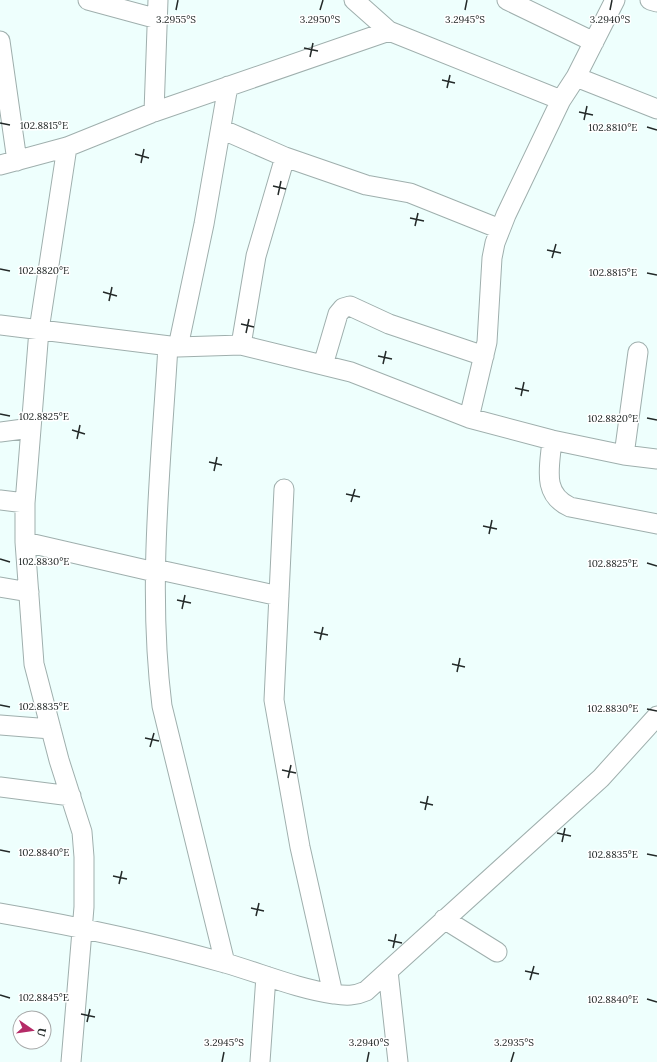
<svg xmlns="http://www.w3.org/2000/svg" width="657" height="1062" viewBox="0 0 657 1062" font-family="Lora,serif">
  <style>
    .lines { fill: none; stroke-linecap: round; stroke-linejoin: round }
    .minor-casing { stroke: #9fafad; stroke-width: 21 }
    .minor { stroke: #fff; stroke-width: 19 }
    .ticks { fill: none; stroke: #232928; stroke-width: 1.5 }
    .ticks-label { font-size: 10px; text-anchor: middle; fill: #232928; stroke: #fff; stroke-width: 3; stroke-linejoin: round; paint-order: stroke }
  </style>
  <rect width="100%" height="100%" fill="#eefffd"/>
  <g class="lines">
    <g class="minor-casing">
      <path id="minor" d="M88 0 158 19
        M354 0 389 31 561 100
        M507 0 594 42
        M650 0 657 2
        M0 41 17 161
        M576 77 657 109
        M154 112 158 0
        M221 129 285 157 366 185 410 193 500 229
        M67 147 39 330 25 503V542L34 664 59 760 82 832 84 857V907L71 1062
        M0 165 67 147 154 112 389 31
        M0 325 178 347 241 345 351 372 469 418 552 440 624 455 657 459
        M241 345 256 256 285 157
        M168 346C161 465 147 587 162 706L225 963
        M178 347 204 224 228 86
        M323 365 338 314 343 308 350 306 389 324 484 356
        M469 418 487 342 492 258 495 243 506 215 561 100 576 77 615 0
        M0 432 31 428
        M552 440C550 466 541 494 570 507L657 524
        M624 455 638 352
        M284 489 274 700 300 847 333 994
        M0 500 25 503
        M25 542 155 572
        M155 569 279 596
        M0 587 29 592
        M0 725 51 729
        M0 787 71 796
        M0 913C76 926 151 942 225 963 260 973 298 989 334 994 346 996 355 996 366 991L601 778 657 716
        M444 919 497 952
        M388 971 398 1062
        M260 1062 266 976"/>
    </g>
    <use href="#minor" class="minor"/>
  </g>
  <path class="ticks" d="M176 10 178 0M320 10 323 0M465 10 467 0M610 10 612 0M304 48 318 51M310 57 313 43M442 80 455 83M447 88 450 75M579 112 593 115M584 120 587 106M0 123 10 125M647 127 657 130M135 154 149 158M141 163 144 149M273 186 286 189M278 195 281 181M410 218 424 221M415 226 418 213M547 250 561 253M552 258 556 244M0 269 10 271M647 273 657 275M103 292 117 296M109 301 112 287M241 324 254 327M246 333 249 319M378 356 392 359M383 364 386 351M515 388 529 391M521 396 524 382M0 414 10 416M647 418 657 420M72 430 85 434M77 439 80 425M209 462 222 465M214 471 217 457M346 494 360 497M351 502 355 489M483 526 497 529M489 534 492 520M0 559 10 562M647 563 657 566M177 600 191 603M182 609 185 595M314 632 328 635M320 640 323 627M452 664 465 667M457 672 460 658M0 705 10 707M647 709 657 711M145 738 159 741M150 747 154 733M282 770 296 773M288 778 291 765M420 802 433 805M425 810 428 796M557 833 571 836M562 842 565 828M0 850 10 852M647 854 657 856M113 876 127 879M119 884 122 871M251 908 264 911M256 916 259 903M388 940 402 943M393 948 396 934M525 971 539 974M530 980 534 966M0 995 10 998M647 999 657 1002M81 1014 95 1017M87 1022 90 1009M222 1062 224 1052M367 1062 369 1052M511 1062 514 1052"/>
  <g class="ticks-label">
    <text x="176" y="23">3.2955°S</text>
    <text x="320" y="23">3.2950°S</text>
    <text x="465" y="23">3.2945°S</text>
    <text x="610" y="23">3.2940°S</text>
    <text x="44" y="129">102.8815°E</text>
    <text x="613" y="131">102.8810°E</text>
    <text x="44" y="274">102.8820°E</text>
    <text x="613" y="276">102.8815°E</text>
    <text x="44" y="420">102.8825°E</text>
    <text x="613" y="422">102.8820°E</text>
    <text x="44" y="565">102.8830°E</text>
    <text x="613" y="567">102.8825°E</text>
    <text x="44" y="710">102.8835°E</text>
    <text x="613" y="712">102.8830°E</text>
    <text x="44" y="856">102.8840°E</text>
    <text x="613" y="858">102.8835°E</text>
    <text x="44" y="1001">102.8845°E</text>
    <text x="613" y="1003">102.8840°E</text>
    <text x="224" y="1046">3.2945°S</text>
    <text x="369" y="1046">3.2940°S</text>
    <text x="514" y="1046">3.2935°S</text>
  </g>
  <g transform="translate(32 1030) rotate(103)"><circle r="19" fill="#ffffff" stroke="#a7a9a9"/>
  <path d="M0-3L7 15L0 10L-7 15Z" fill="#b52b67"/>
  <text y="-6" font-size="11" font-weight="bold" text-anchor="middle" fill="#232928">U</text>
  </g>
</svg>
